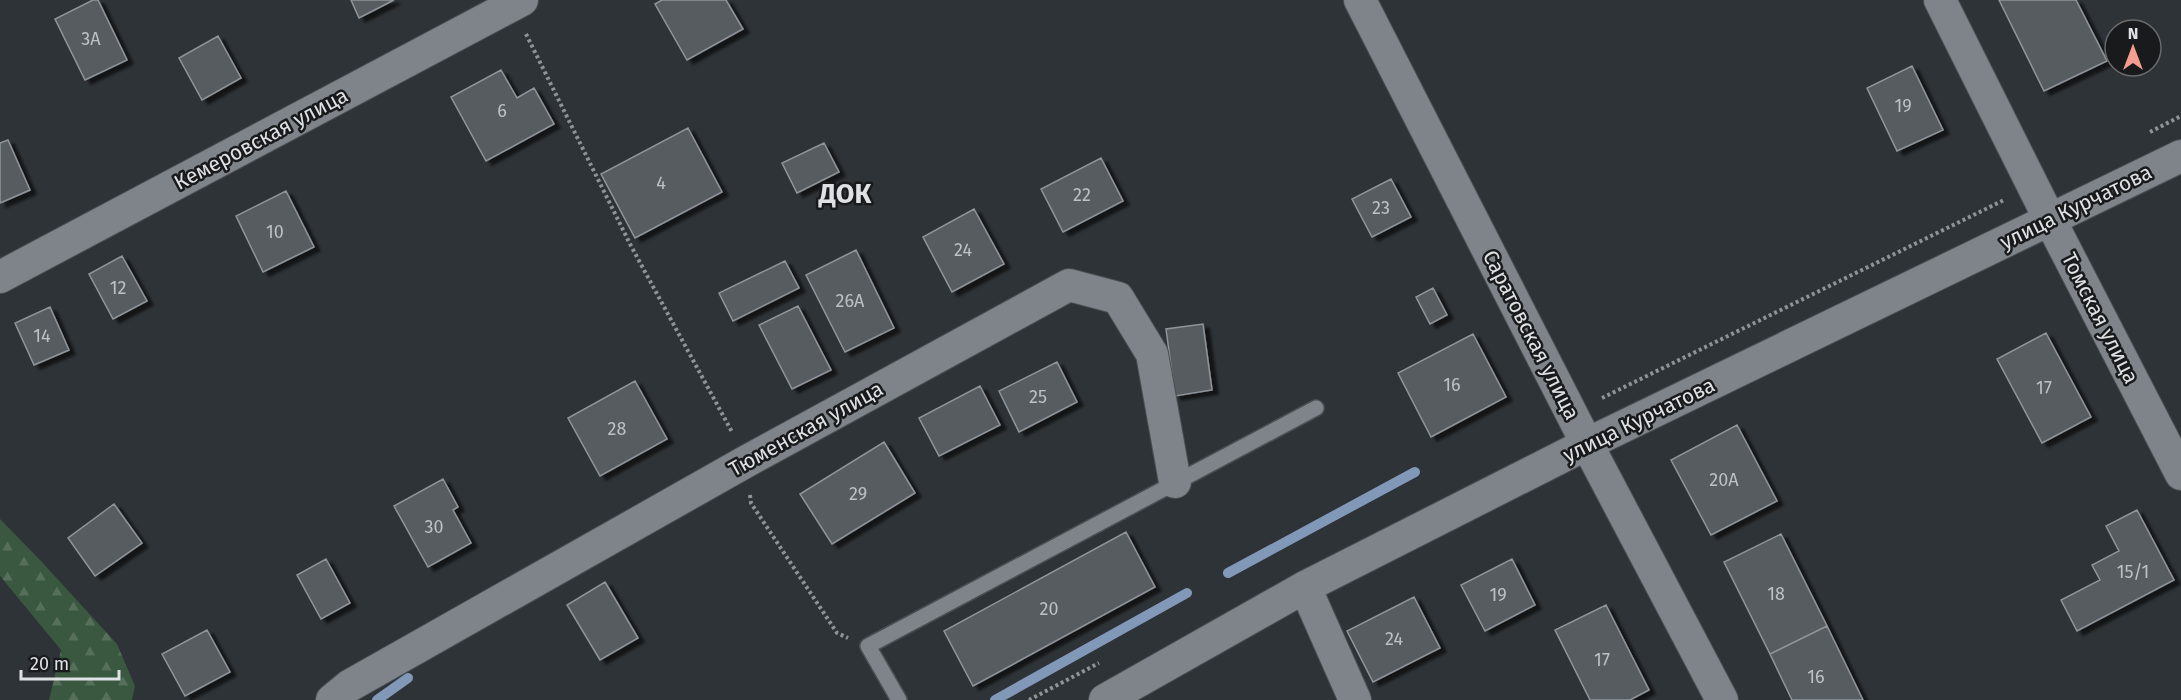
<svg xmlns="http://www.w3.org/2000/svg" width="2181" height="700" viewBox="0 0 2181 700" font-family="'Fira Sans',sans-serif">
  <style>
    .forest { fill: url(#forest-firs) }
    .lines { fill: none; stroke-linecap: round; stroke-linejoin: round }
    .stream { stroke: #8298b9; stroke-width: 10 }
    .building { fill: #565c61; stroke: #8f959b; stroke-width: 1.5; filter: url(#shadow) }
    .service-casing { stroke: #4a4e52; stroke-width: 18 }
    .minor-casing { stroke: #4a4e52; stroke-width: 34 }
    .path { stroke: #8f9397; stroke-width: 4; stroke-dasharray: 3 3; stroke-linecap: butt }
    .service { stroke: #7e848a; stroke-width: 15 }
    .minor { stroke: #7e848a; stroke-width: 32 }
    .labels { text-anchor: middle; stroke-width: 5; stroke-linejoin: round; paint-order: stroke }
    .number-label { font-size: 18px; fill: #bdc0c4 }
    .street-label { font-size: 21px; fill: #dfe2e5; stroke: #181a1c }
    .district-label { font-size: 27px; font-weight: bold; fill: #dfe2e5; stroke: #181a1c }
  </style>
  <defs>
    <pattern id="forest-firs" width="22" height="20" patternUnits="userSpaceOnUse" patternTransform="scale(1.5)"><rect width="22" height="20" fill="#3a573f"/><path d="M5 1l3.5 6h-7zM16 11l3.5 6h-7z" fill="#566f5b"/></pattern>
    <filter id="shadow"><feDropShadow dx="6" dy="4" stdDeviation="1.5" flood-color="#0009"/></filter>
  </defs>
  <rect width="100%" height="100%" fill="#2e3337"/>
  <path class="forest" d="M0 519 40 560 117 644 135 686 132 700H49L61 650 0 576Z"/>
  <g class="lines">
    <path class="stream" d="M1228 573 1415 472
      M377 700 408 678
      M995 700 1187 593"/>
  </g>
  <path class="building" d="M93 0H98L127 60 85 80 55 19Z
    M351 0H394L359 18Z
    M662 0H726L743 29 687 60 655 4Z
    M1999 0H2076L2107 61 2044 91Z
    M218 36 241 78 202 100 179 58Z
    M1912 66 1943 130 1897 151 1867 88Z
    M501 70 517 98 534 88 554 124 486 161 451 97Z
    M688 128 722 192 635 238 601 174Z
    M8 140 30 190 0 203V143Z
    M824 143 839 172 797 193 782 163Z
    M1101 158 1123 201 1063 232 1041 189Z
    M1391 179 1411 217 1372 237 1352 199Z
    M286 191 314 247 263 272 236 216Z
    M974 209 1004 264 952 292 923 237Z
    M856 250 894 328 845 352 806 275Z
    M122 256 147 301 113 319 89 274Z
    M785 261 799 288 733 321 719 293Z
    M1433 288 1447 315 1430 324 1416 297Z
    M798 306 831 370 792 389 759 325Z
    M50 307 69 350 34 365 15 323Z
    M1203 324 1212 390 1175 396 1166 329Z
    M2046 333 2091 417 2042 443 1997 359Z
    M1473 334 1506 397 1431 437 1398 373Z
    M1057 362 1077 402 1019 432 999 391Z
    M635 381 667 439 600 476 568 418Z
    M980 386 1000 425 939 456 919 418Z
    M1737 425 1777 501 1711 535 1671 460Z
    M884 442 915 493 832 544 800 494Z
    M443 479 458 507 453 510 471 543 428 567 394 506Z
    M114 504 142 543 95 576 68 538Z
    M2137 510 2174 580 2077 631 2061 600 2100 580 2092 565 2119 551 2106 526Z
    M1126 532 1155 587 973 686 944 631Z
    M1781 534 1827 626 1770 654 1724 562Z
    M326 559 350 603 321 619 297 575Z
    M1512 559 1535 605 1485 631 1461 585Z
    M605 582 638 638 600 660 567 605Z
    M1414 597 1440 648 1373 682 1347 631Z
    M1606 605 1649 690 1630 700H1590L1555 630Z
    M1827 626 1863 700H1792L1770 654Z
    M207 630 230 672 185 696 162 654Z"/>
  <g class="lines">
    <g class="service-casing">
      <path id="service" d="M899 700 868 646 1316 408"/>
    </g>
    <g class="minor-casing">
      <path id="minor" d="M1360 0 1587 444 1722 700
        M1940 0 2050 220 2181 474
        M0 277 522 0
        M1305 587 1355 700
        M332 700 349 686 747 461 1069 285 1118 298 1152 354 1175 482
        M1105 700 1305 587 1587 444 2181 156"/>
    </g>
    <path class="path" d="M526 34 631 246 732 432
      M2150 132 2181 116
      M1602 398 2004 200
      M750 495 751 503 837 633 848 638
      M1029 700 1099 663"/>
    <use href="#service" class="service"/>
    <use href="#minor" class="minor"/>
  </g>
  <g class="labels">
    <g class="number-label">
      <text x="91" y="45">3А</text>
      <text x="1903" y="112">19</text>
      <text x="502" y="117">6</text>
      <text x="661" y="189">4</text>
      <text x="1082" y="201">22</text>
      <text x="1381" y="214">23</text>
      <text x="275" y="238">10</text>
      <text x="963" y="256">24</text>
      <text x="118" y="294">12</text>
      <text x="850" y="307">26А</text>
      <text x="42" y="342">14</text>
      <text x="1452" y="391">16</text>
      <text x="2044" y="394">17</text>
      <text x="1038" y="403">25</text>
      <text x="617" y="435">28</text>
      <text x="1724" y="486">20А</text>
      <text x="858" y="500">29</text>
      <text x="434" y="533">30</text>
      <text x="2133" y="578">15/1</text>
      <text x="1776" y="600">18</text>
      <text x="1498" y="601">19</text>
      <text x="1049" y="615">20</text>
      <text x="1394" y="645">24</text>
      <text x="1602" y="666">17</text>
      <text x="1816" y="683">16</text>
    </g>
    <g class="street-label">
      <text transform="translate(261 139) rotate(-28)" y="7">Кемеровская улица</text>
      <text transform="translate(2076 207) rotate(-26)" y="7">улица Курчатова</text>
      <text transform="translate(2100 318) rotate(63)" y="7">Томская улица</text>
      <text transform="translate(1531 335) rotate(63)" y="7">Саратовская улица</text>
      <text transform="translate(1639 420) rotate(-26)" y="7">улица Курчатова</text>
      <text transform="translate(806 429) rotate(-29)" y="7">Тюменская улица</text>
    </g>
    <g class="district-label">
      <text x="845" y="203">ДОК</text>
    </g>
  </g>
  <g transform="translate(2133 48)"><circle r="28" fill="#181a1c" stroke="#686a6c" stroke-width="1.5"/>
  <path d="M0-4.5L10 22L0 15L-10 22Z" fill="#f59c90"/>
  <text y="-9" font-size="16" font-weight="bold" text-anchor="middle" fill="#dfe2e5">N</text>
  </g>
  <path d="M21 670v9h98v-9" fill="none" stroke="#dfe2e5" stroke-width="3"/>
  <text x="30" y="670" font-size="18" fill="#dfe2e5" stroke="#181a1c" stroke-width="4.5" paint-order="stroke">20 m</text>
</svg>
